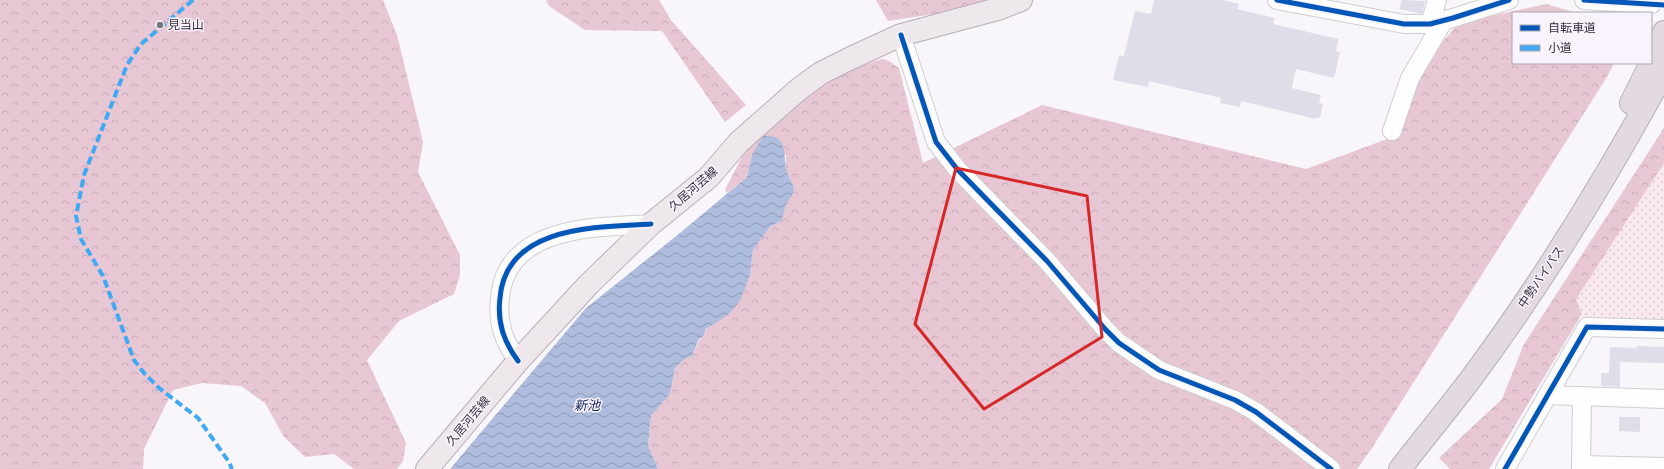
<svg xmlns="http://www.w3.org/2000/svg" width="1664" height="469" viewBox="0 0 1664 469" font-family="Barlow,'Noto Sans JP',sans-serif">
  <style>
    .forest { fill: url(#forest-crowns) }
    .park { fill: url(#park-dots) }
    .water { fill: url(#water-waves) }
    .building { fill: #dfdde7 }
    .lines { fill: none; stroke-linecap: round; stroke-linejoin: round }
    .minor-casing { stroke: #d0ccd3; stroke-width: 20 }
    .major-casing { stroke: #b8aeb7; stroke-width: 24 }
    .highway-casing { stroke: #b8aeb7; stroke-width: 24 }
    .minor { stroke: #fefefe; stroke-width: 18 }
    .major { stroke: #eee8ed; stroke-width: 22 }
    .highway { stroke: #e3dae1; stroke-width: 22 }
    .quiet { stroke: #3fa9f5; stroke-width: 4; stroke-dasharray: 8 4; stroke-linecap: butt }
    .cycleway-casing { stroke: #f9f3fd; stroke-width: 8 }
    .cycleway { stroke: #0057b8; stroke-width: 5 }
    .marked { fill: none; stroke: #d62828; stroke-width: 3; stroke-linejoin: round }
    .poi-dot { fill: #79747d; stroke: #f9f3fd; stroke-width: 1.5 }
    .labels { text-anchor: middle; stroke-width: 3; stroke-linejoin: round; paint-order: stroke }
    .poi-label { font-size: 12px; fill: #352f39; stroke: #f9f3fd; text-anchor: start }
    .street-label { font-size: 12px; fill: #352f39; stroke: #f9f3fd }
    .water-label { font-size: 13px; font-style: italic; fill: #10255a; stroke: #f9f3fd }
  </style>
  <defs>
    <pattern id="forest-crowns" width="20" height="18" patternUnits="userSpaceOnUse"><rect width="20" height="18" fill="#e7c7d3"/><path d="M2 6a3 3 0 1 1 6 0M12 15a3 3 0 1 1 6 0" fill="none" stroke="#c7abb6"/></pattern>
    <pattern id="park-dots" width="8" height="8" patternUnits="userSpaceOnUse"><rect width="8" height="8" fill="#fae8ef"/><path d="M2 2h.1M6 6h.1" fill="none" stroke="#d7c7ce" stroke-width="1.8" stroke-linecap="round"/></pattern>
    <pattern id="water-waves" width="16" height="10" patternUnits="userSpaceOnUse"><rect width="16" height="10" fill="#aebcdd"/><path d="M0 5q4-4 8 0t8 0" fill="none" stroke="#8e99b4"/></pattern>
  </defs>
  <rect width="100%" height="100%" fill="#f8f5fb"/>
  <path class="forest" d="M0 0H383L397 35 423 142 418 172 460 255V275L454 294 399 321 367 360 406 443 403 461 397 469H354L334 454 305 457 284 437 265 403 241 386 202 383 173 390 144 449 143 469H0Z
    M546 0H659L671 20 746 105 725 122 662 31 585 30 549 6Z
    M876 0H992L953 11 888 21Z
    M1546 4 1577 13H1513V63H1614L1607 77 1372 448 1357 469H658L648 445 651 416 670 394 675 368 685 359 692 356C698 345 701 332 712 325L750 275 753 250 770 227 782 220 785 206 793 193 794 188 786 171V155H752L747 177 727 193 725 190 746 149 813 87 863 65 882 59 889 61 899 68 923 163 1042 105 1306 169 1398 135 1420 68 1459 23Z
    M1664 128V292L1589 302 1489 469H1450L1439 458 1502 399 1524 344Z"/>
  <path class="park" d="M1664 163V323L1584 320 1576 299Z"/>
  <path class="water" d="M763 136C790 134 782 155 787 171 788 177 793 183 794 189 794 195 788 200 786 205 784 210 783 216 782 220L770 227 753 250 750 275 740 301 728 315 706 329 703 336 699 339 692 356 685 359 675 368 670 394 651 416 648 445 658 469H450L586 308 680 233 747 177 752 155Z"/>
  <path class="building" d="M1154 0H1223L1239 4 1237 9 1275 18 1273 24 1339 39 1336 51 1340 52 1334 78 1296 69 1292 88 1321 95 1319 103 1323 104 1320 118 1317 117 1316 119 1241 101 1240 107 1220 103 1221 98 1149 81 1148 87 1113 80 1119 55 1124 56 1135 11 1151 14Z
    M1402 0 1425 1 1422 14 1399 9Z
    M1637 346 1664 347V363L1620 362V387L1601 386V373H1609L1610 347 1637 348Z
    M1619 417H1640V432L1619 431Z"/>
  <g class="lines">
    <g class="minor-casing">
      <path id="minor" d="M1277 0 1404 24H1430L1453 18 1509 0
        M1584 0 1652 4
        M1430 24 1437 0
        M901 35 936 142 957 169 1047 261 1106 330 1119 343 1159 370 1235 400 1256 412 1331 469
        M1392 131 1410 78 1444 20
        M518 361C504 342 497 323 500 298 506 225 597 227 651 224
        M1548 395 1664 399
        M1581 465 1664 467
        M1505 469 1587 327 1664 329
        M1581 469 1582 397"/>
    </g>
    <g class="major-casing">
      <path id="major" d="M427 469 518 361 589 284 651 224 709 177 739 142 799 89 821 73 851 58 901 35 998 9 1021 0"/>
    </g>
    <g class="highway-casing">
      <path id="highway" d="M1651 62 1664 32
        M1631 103 1651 63
        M1400 469C1424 438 1449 408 1473 376 1544 280 1607 177 1664 72"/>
    </g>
    <use href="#minor" class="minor"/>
    <use href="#major" class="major"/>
    <use href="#highway" class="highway"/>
    <path class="quiet" d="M193 0 141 44 127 65 84 175 76 216 81 239 103 276 134 360 144 373 159 388 198 418 229 462 232 469"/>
    <g class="cycleway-casing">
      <path id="cycleway" d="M1277 0 1404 24H1430L1453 18 1509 0
        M1584 0 1664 5
        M901 35 936 142 957 169 1047 261 1106 330 1119 343 1159 370 1235 400 1256 412 1331 469
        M518 361C504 342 497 323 500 298 506 225 597 227 651 224
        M1505 469 1587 327 1664 329"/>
    </g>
    <use href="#cycleway" class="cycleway"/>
  </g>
  <path class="marked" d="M956 168 1087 196 1102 337 984 409 915 324Z"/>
  <circle class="poi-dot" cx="160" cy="25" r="4"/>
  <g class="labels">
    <g class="poi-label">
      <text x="168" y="29">見当山</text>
    </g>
    <g class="street-label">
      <text transform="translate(693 189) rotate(-41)" y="4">久居河芸線</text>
      <text transform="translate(1541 277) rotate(-56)" y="4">中勢バイパス</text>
      <text transform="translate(468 421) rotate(-50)" y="4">久居河芸線</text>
    </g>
    <g class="water-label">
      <text x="587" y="410">新池</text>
    </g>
  </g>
  <rect x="1512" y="12" width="140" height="52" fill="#f9f3fd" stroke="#aba5af"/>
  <rect x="1520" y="25" width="20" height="6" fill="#0057b8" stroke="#aba5af"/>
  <text x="1548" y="32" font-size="12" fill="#352f39">自転車道</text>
  <rect x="1520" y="45" width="20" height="6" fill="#3fa9f5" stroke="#aba5af"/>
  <text x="1548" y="52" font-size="12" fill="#352f39">小道</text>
</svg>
